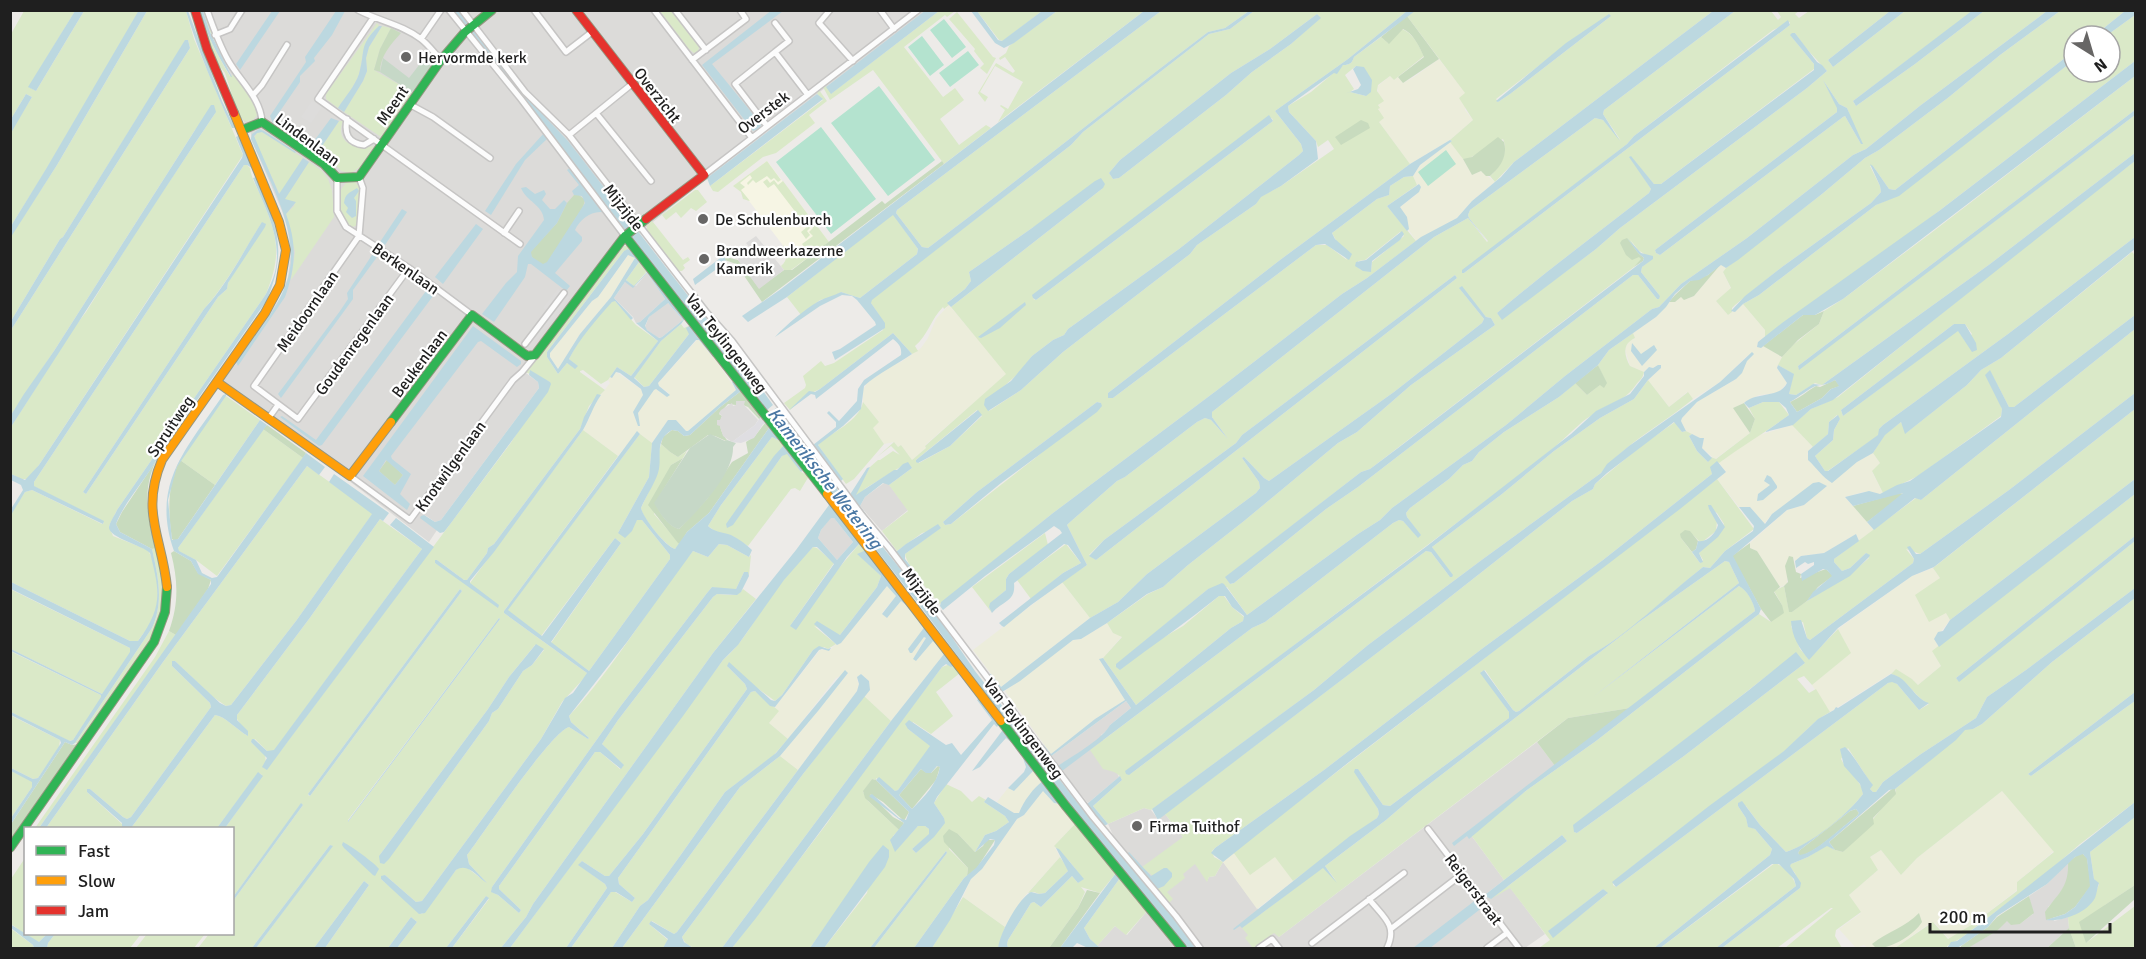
<svg xmlns="http://www.w3.org/2000/svg" width="2146" height="959" viewBox="0 0 2146 959" font-family="Signika,sans-serif">
  <style>
    .residential { fill: #dcdbd9 }
    .education { fill: #f6f5e4 }
    .farmland { fill: #eceddb }
    .grass { fill: #dae9c8; fill-rule: evenodd }
    .forest { fill: #c8dbbe }
    .cemetery { fill: #c6d8c7 }
    .pitch { fill: #b4e3cf }
    .parking { fill: #dddcdb }
    .plaza { fill: #dfdee2 }
    .water { fill: #bcd8e0; fill-rule: evenodd }
    .lines { fill: none; stroke-linecap: round; stroke-linejoin: round }
    .street-casing { stroke: #c6c5c4; stroke-width: 8 }
    .fast-casing { stroke: #959680; stroke-width: 10 }
    .slow-casing { stroke: #959680; stroke-width: 10 }
    .jam-casing { stroke: #959680; stroke-width: 10 }
    .street { stroke: #fcfcfc; stroke-width: 5 }
    .fast { stroke: #30b455; stroke-width: 8 }
    .slow { stroke: #ff9f0a; stroke-width: 8 }
    .jam { stroke: #e5322d; stroke-width: 8 }
    .poi-dot { fill: #676665; stroke: #fff; stroke-width: 2 }
    .labels { text-anchor: middle; stroke-width: 4.5; stroke-linejoin: round; paint-order: stroke }
    .poi-label { font-size: 16px; fill: #1f1f1f; stroke: #fff; text-anchor: start }
    .street-label { font-size: 16px; fill: #1f1f1f; stroke: #fff }
    .water-label { font-size: 18px; font-style: italic; fill: #4b78a4; stroke: #fff }
  </style>
  <rect width="100%" height="100%" fill="#edebe8"/>
  <path class="residential" d="M203 11H926L707 178 621 248 526 373 538 382 539 388 441 520 435 522 425 515 437 530 429 542 340 474 217 385 236 364 282 295 288 277 291 251 287 227 282 211 251 139V134L237 110V89Z
    M647 273 665 299 640 322 636 323 633 317 614 298 625 282 636 286Z
    M667 302 683 320 662 337 658 338 647 330 645 327 649 317Z
    M884 483H888L908 510 882 531 860 506 865 497Z
    M831 517 834 518 853 542 837 560 818 538 821 530Z
    M1126 701 1131 708 1110 725 1109 729 1101 735 1119 777 1088 803 1050 757Z
    M1537 742 1555 766 1468 831 1504 880 1486 894 1509 886 1545 934 1525 948H1100L1097 946 1115 926 1127 935 1147 911 1108 824 1144 808 1151 810 1158 819 1165 814 1183 837 1207 881 1209 877 1215 876 1223 862 1279 937Z
    M2068 862 2069 875 2066 884 2056 899 2048 907 2054 921 2068 917 2069 928 2047 948H1967L1997 931 2007 920 2020 924 2033 914 2029 896 2047 884Z"/>
  <path class="education" d="M767 161 829 242 798 265 736 184Z"/>
  <path class="farmland" d="M1439 59 1466 94 1465 110 1473 120 1450 140 1410 164 1379 122 1378 86 1390 76 1394 80 1398 77 1403 83 1414 77Z
    M1450 142 1462 157 1472 175 1481 171 1495 182 1472 201 1457 218 1416 241 1409 230 1400 207 1416 195 1419 184 1417 185 1413 176 1420 165Z
    M629 254 635 258 611 297 580 334 558 369 550 357V353L592 301 598 297Z
    M1721 264 1726 268 1723 272 1731 289 1716 301 1728 315 1743 304 1765 330V338L1758 342 1757 347 1763 346 1782 357 1777 368 1787 383 1778 393 1759 395 1734 408 1750 433 1715 459 1702 448 1704 438H1700L1686 431 1681 421 1682 418 1697 402 1736 379 1747 360 1752 357 1747 356 1720 382 1693 399 1687 392 1669 407 1648 380 1661 368 1658 365 1653 368 1649 367 1644 372 1630 366 1625 349 1629 341 1635 338 1633 333 1656 317 1669 302H1675L1681 297 1687 299 1694 296Z
    M949 305 1007 374 925 445 926 448 912 460 901 445 898 447 894 442 884 444 872 427 879 422 863 402V390L867 383 894 364 901 362 921 348 928 338 936 319Z
    M697 340H699L717 362 736 390 688 431H686L676 420H668L652 443 637 432 618 456 583 430 589 419 594 404 610 383 608 380 616 372 641 389 643 395 638 413 654 389H656L667 397 669 393 659 386 658 383Z
    M1792 425 1813 447 1807 454 1821 471 1822 475 1831 482 1857 462 1873 453 1880 463 1872 472 1883 493 1878 495 1874 492H1863L1845 497 1874 530 1859 541 1856 534 1824 553 1801 556 1795 561 1793 557 1787 562V584L1780 587 1757 551 1750 548V543L1787 510 1804 505 1826 486 1779 509 1772 514 1764 524 1750 507H1739L1717 479 1726 472 1719 463 1754 437Z
    M1933 568 1940 578 1936 582 1946 613 1950 620 1935 639 1939 647 1933 652 1941 666 1918 685 1912 679 1896 670 1830 712 1812 685 1850 653 1838 629 1912 576Z
    M1062 582 1090 618 1001 687 973 650Z
    M887 585 896 596 882 613 887 618 901 601 926 625 914 647 924 637 926 638 919 648 916 661 933 640 939 643 943 648 941 650 944 654 891 721 864 696 869 690V681L861 674 857 680 859 684 857 691 798 770 780 756 818 711 848 673 836 678 788 739 769 723 778 711 775 707 820 650H830L836 644 837 645Z
    M1107 623 1113 633 1122 636 1103 658 1100 659 1125 700 1095 719 1051 754 1005 691 1073 640 1081 639Z
    M1033 771 1041 782 1022 806 1019 813H1014L997 802 1008 788 1014 791Z
    M1043 790 1054 803 1059 805 1075 824 1054 846 1060 857 1023 898 1005 927 963 897 971 879 982 869 1017 819 1024 815Z
    M2002 791 2054 851 2017 882V890L1961 933 1949 939 1935 923H1930L1895 948H1868L1864 945 1856 948 1839 929 1861 913 1849 895 1878 870 1869 858 1881 850 1901 875 1917 858Z
    M1233 852 1236 856H1275L1293 881 1257 909 1223 862Z"/>
  <path class="grass" d="M1326 10 1407 11 1348 59 1275 111 1301 144 1303 151 1299 155 1179 249 1068 329 1064 335 1053 340 1032 356 1020 372 1002 388 989 411 1021 390 1063 352 1190 254 1197 245 1256 204 1260 197 1281 186 1334 149 1328 140 1318 147 1316 141 1289 112 1288 106 1311 92 1343 65C1350 65 1352 63 1354 57L1381 37 1388 43 1402 29C1413 33 1419 46 1424 56L1394 80 1390 76 1378 85 1377 91 1384 101 1378 105 1380 108 1378 109 1384 118 1379 122 1410 164 1280 260 1108 393V398H1113L1316 245H1327L1347 260 1332 233 1377 199 1389 195 1390 186 1404 177 1413 176 1417 185 1387 206 1416 241 1367 278 1342 294 1216 391 1053 513 940 604C930 593 907 566 905 554L940 528 922 533 897 551 882 531 908 511 889 485 912 468 902 466 866 488 858 496 855 494 870 467 878 460H880L893 451 900 455 891 446 877 457 894 442 898 447 901 445 912 460 926 448 925 446 1006 374 951 307 1103 188 1032 228 969 272 971 281 965 289 948 302 949 305 944 309 943 307C931 319 928 335 915 346L918 351 912 354 893 333 820 389 807 395 790 410 784 403 805 388 806 385 803 376 821 361 825 366 834 363 883 330 881 318 871 303V300L1071 145 1083 132 1209 34 1230 29 1254 11ZM1317 14 1320 18 1291 44 1252 72 1226 95 1119 178 1113 179 1109 173 1120 160 1231 73 1270 49ZM1356 66 1366 96 1350 92 1354 89 1345 75ZM1272 118 1273 121 1036 300 1033 299ZM1400 232 1404 236 1372 262 1371 271 1359 269 1358 261 1365 260ZM1097 402 1101 403 1034 459 951 524 945 525 943 522 977 492ZM977 410 982 416 950 446 919 463 916 460Z
    M1415 10 1713 11 1514 162 1495 182 1490 176C1500 168 1509 152 1503 139L1468 159H1463L1450 142 1452 141 1450 140 1473 120 1459 98 1465 93 1407 16ZM1611 16 1510 94 1498 102 1496 99 1581 33Z
    M24 11H75L29 87 36 91 84 11H139L46 170 11 226 10 133 32 97 26 94 11 119V34Z
    M147 11H186L194 39 243 155 39 465 28 479H21L11 474V427L73 329 86 312 141 224 216 112 195 130 54 351 11 415V330L190 48 188 40 185 41 63 237 60 239 11 321 10 237 57 165Z
    M198 11H200C207 35 217 55 230 76L233 75 210 32 203 11H206L238 79 258 106 259 113 251 122C239 122 236 108 232 99L233 98 225 73 217 63Z
    M660 11H671L699 47 698 51 694 53 689 49Z
    M939 11H955L947 17 945 15 904 47 943 97 955 88 964 100 940 119 959 145 986 125 991 128 944 164 873 70 830 100 823 87 827 86 832 93Z
    M977 11H1042L1003 41 999 40Z
    M1057 11H1144L998 122 1005 110 1000 106 1001 105 1008 109 1023 82 995 66 980 92 988 97 985 102 978 93 996 63 1013 73 1015 71 1005 57 1000 60 999 58 1006 53 1009 46Z
    M1161 11H1249L1225 28 1208 32C1114 103 1022 177 928 248L922 247 896 213 897 210Z
    M1735 11H1771L1778 20 1781 17 1777 11H1799L1795 14 1799 18 1809 11H1890L1828 60 1833 67 1905 11H1973L1853 101 1856 106 1915 64 1984 11H2047L1921 105 1866 149 1853 155 1747 238 1681 284 1659 307 1652 309 1565 376 1506 425 1392 508 1380 520 1358 534 1247 615 1227 587 1208 589 1115 666 1183 626 1219 596H1224L1232 607 1244 617 1243 621 1231 628 1136 705 1103 658 1122 637 1113 633 1107 623 1148 594 1163 587 1188 565 1244 521 1338 443 1357 432 1411 385 1495 325 1491 318 1486 317 1461 287 1460 289 1484 319 1482 323 1394 392 1269 481 1264 478 1244 457 1242 458 1259 482 1260 488 1256 493 1147 574 1118 602 1090 618 1062 582 1087 565 1067 525 1069 523 1117 481 1125 477 1197 422 1205 418 1211 420 1228 439 1212 417V412L1434 237 1468 218 1487 242 1488 241 1469 218 1468 215 1470 210 1595 118 1603 120 1621 141 1603 114 1604 110ZM1790 22V25L1464 273H1462L1627 144 1634 136 1773 30ZM1795 33 1805 47 1827 71 1807 88 1620 228 1596 249 1502 319 1497 313C1546 271 1598 233 1649 193L1651 189 1630 156 1654 184H1661L1814 69V64L1791 36ZM1823 80 1839 104 1847 108 1861 144 1845 116 1843 117 1660 255 1656 253 1655 250 1837 112 1838 108ZM1630 239 1638 250 1652 259 1642 267 1641 272 1660 296 1657 299 1638 275H1633L1358 487 1326 509 1234 583 1230 584 1226 577 1361 472 1370 469 1634 267 1642 259ZM1455 275 1457 278 1096 560 1089 555 1104 540 1236 443 1242 435Z
    M2060 11H2125L2094 36H2074V51L1895 190 1889 189 1873 166H1870L1880 186 1881 192 1871 203 1782 267 1735 305 1732 308V312L1728 315 1716 301 1731 288 1723 272 1726 268 1822 194 1865 158 1879 150 1949 97 2000 55Z
    M957 12 993 57 996 58 987 74 980 68 984 64 974 51 975 49 949 19Z
    M2135 15V61L1918 227 1765 338V330L1743 304 1759 295 1876 205 1899 195 2074 60V72H2110V36H2106Z
    M377 23 379 26C360 44 365 52 359 74 355 86 345 97 338 108L326 99V94Z
    M382 26 391 28 380 49 374 70 412 92 381 137 344 112 363 81 367 71 366 58 369 47Z
    M2135 76V110L1798 366 1799 369 2135 115V153L1990 264 1822 385 1815 383 1796 395 1789 394 1793 374 1778 365 1782 357 1793 345 1819 324 1824 311 1843 299 1931 233Z
    M819 90 827 101 809 115 815 123 776 153 763 157 718 192 713 191 710 186 823 100 817 94Z
    M339 121H343C334 143 357 150 374 146L360 167 351 173 341 171 330 159 318 152Z
    M262 132 303 158 280 195 254 138 257 133Z
    M767 161 781 180 778 182 774 178 771 180 767 176 756 183 753 180 748 185 747 183 752 178 750 175 740 183 745 187 741 190 750 201 743 199 741 192 733 186Z
    M2135 161V237L2008 334 1883 425 1879 429V435L1826 472 1825 471 1815 456 1833 440 1834 430 1840 419 1837 415 1829 422 1828 434 1813 447 1792 425 1811 409 1838 397 2053 224ZM1954 324H1965L1972 334 1965 341 1958 330 1843 416 1841 410Z
    M309 162 322 171 328 179 332 190 334 217 291 280 295 252 286 214 294 206 295 202 284 200Z
    M244 165H247L250 168C251 178 258 189 262 199 278 238 282 254 266 294L117 510 109 526 113 536 148 550C157 567 160 594 156 612 153 623 144 632 138 641H130L11 582 10 515 25 492 32 490 102 524 104 523 33 486 34 482ZM262 222 228 283 227 289 218 297 86 494 83 492 204 309C226 285 244 251 262 222Z
    M767 179 770 183 774 180 778 185 783 181 812 220 807 224 810 228 807 231 810 235 806 239 801 232 807 227 774 184 768 188 763 182Z
    M355 182 359 186 361 190 358 225 352 227C339 218 333 196 346 183Z
    M695 190H698L707 202 696 211 691 208 681 218 676 212 666 220 662 215Z
    M893 214 918 249 917 254 860 298 841 292 833 297 820 300 801 315 787 297Z
    M650 221 653 222 683 260 688 257 690 260 683 265 685 268 682 271H677L644 230 647 228 646 224Z
    M814 222 829 242 791 270H784L781 266C790 258 784 254 783 245L793 258 806 249 802 244 813 236 809 232 813 228 810 224Z
    M624 246H628L640 258 624 251 547 352V357L558 374 567 363 575 368 577 366 569 359C579 339 596 315 614 300L636 325 658 341 656 344 631 376 617 367 608 380 601 384 583 370 580 371V372L605 390 589 406 580 429 494 544 488 548 487 553 467 580H464L437 560 435 561V563L470 583 583 430 618 456 504 611V613L587 673 586 676 562 702 541 739 422 901 416 902 385 875 381 879 422 914 456 870 461 866 466 867 487 883 469 864 467 855C483 834 551 732 569 727L588 739 589 738 571 722 569 716C616 666 650 604 693 551L708 557 719 544 727 545 749 557 751 555 749 575 744 572 736 589 733 591 712 587 707 593 620 707 492 887V892L498 895 519 913 521 910 499 889V886L595 752H600L620 769 623 766 602 744 618 720 713 597 717 594C727 594 737 598 743 589L756 599 713 653 533 904 526 917 501 948H452L489 899 486 896 446 948H397L417 922 411 917 388 948H325L369 885 364 881 314 948H256L332 846 330 845 252 948H198L209 934H232L233 901 303 805 301 804 233 897 232 828H225L262 776 261 774 258 773 217 828H131L215 715C225 716 237 730 248 736L237 719V715L309 619 380 519 422 549 274 751H267L255 739 251 742 265 755 267 769 510 444 550 382 525 372ZM460 589 462 591 310 796H309L308 794ZM499 618 500 619 348 822V820ZM535 645 544 650 532 665 523 671 498 709 492 713 489 721 415 823 379 856 488 709 509 677Z
    M2132 252 2136 256 2135 315 2014 407H2009L1990 371 2002 409 2001 416 1918 476 1883 493 1872 471 1880 463 1873 453 1885 434 1901 422 1906 433 1967 385 1981 370 2001 358Z
    M639 262 647 271 634 286 626 280Z
    M681 324 684 328 691 325 689 334 649 386 644 387 634 377 661 341Z
    M2135 329V393L2009 490 1920 554 1906 549 1914 559 1913 563 1810 640 1807 638 1803 622 1791 626 1800 649 1809 659 1838 629 1851 653 1812 685 1804 676 1797 679 1809 693 1816 689 1830 712C1810 722 1798 741 1781 754 1724 795 1668 838 1613 882V885L1616 887 1888 683 1892 681 1897 684 1919 710 1929 704C1914 697 1907 678 1891 674L1896 669 1912 679 1918 685 1941 666 1932 651 2135 494V536L1956 678 1959 681 2135 541V588L2026 670 1987 697 1976 718 1921 754 1883 782 1876 792H1873L1870 789 1872 785 1848 748 1841 759C1847 772 1862 780 1863 794 1846 816 1812 844 1786 852L1760 825 1746 806H1738L1746 818 1748 826 1755 829 1772 849 1770 855 1654 948H1539L1550 940 1510 888 1491 899 1567 841 1562 835 1504 880 1471 835 1527 790 1596 741 1759 614 1771 622 1782 605 1774 591 1784 586 1789 611 1792 612C1817 592 1846 580 1869 558L1866 553 1850 568 1842 571 1834 562V559L1916 498 1921 500ZM1805 663 1684 756 1577 833 1574 832 1649 768 1773 671ZM1603 889 1607 894 1553 937 1549 931Z
    M1633 333 1635 338C1622 344 1624 355 1630 366L1644 372C1643 379 1639 380 1635 386 1622 405 1596 409 1580 424 1568 434 1558 445 1546 454 1408 563 1264 663 1129 775L1426 551 1431 552 1450 577 1432 547 1502 494 1554 451 1600 418 1634 399 1648 380 1669 407 1688 392 1693 399C1663 424 1627 442 1601 473L1483 559 1368 645 1314 690 1151 810 1144 808 1108 824 1093 806 1122 780C1119 772 1111 771 1103 769L1090 750 1252 628 1265 622 1393 523 1399 520 1403 521 1418 537 1420 535 1407 517 1406 513 1410 508 1449 479 1463 465 1472 461 1479 452 1504 432 1559 397 1575 383 1587 395 1601 384 1603 387 1606 383 1598 365 1609 350Z
    M226 396 260 420 215 485 180 460Z
    M863 402 879 422 873 428 884 444 854 479 846 484 818 445C831 432 859 422 863 402Z
    M1763 402H1779L1789 415C1766 432 1742 446 1719 463L1717 462 1711 467 1712 474 1603 560 1483 648 1324 770 1215 848 1212 851 1214 857 1223 862 1215 876 1209 877 1207 882 1195 864 1183 874 1185 878 1167 892 1173 899 1168 904 1157 889 1164 886V868L1153 876 1142 867 1183 837 1165 814 1436 608 1572 501 1593 489 1595 484 1641 446 1675 422 1682 432 1686 431 1692 434 1689 436 1697 451 1708 462 1711 457 1716 459 1750 433 1755 419 1749 408Z
    M2135 409V479L1950 620 1946 613 1929 622 1915 595 1940 578 1933 568Z
    M263 429 303 458 217 576 196 560 178 551V548Z
    M640 434 652 443 649 477 618 533 637 520H642L670 555V559L589 671 551 643 621 543 615 538 541 636 507 610Z
    M772 437 785 444 731 527 782 456 787 453 801 472 809 476 800 491 795 488 791 489 748 546 732 536 715 531 708 526 721 505Z
    M661 444 670 452 678 457 687 451 683 458 671 465 654 514 680 544 675 549C666 546 642 518 641 508L658 472V455Z
    M307 466 373 513 296 621 231 705 226 706 213 697 175 661H172V666L210 703 211 707 131 817 127 819 123 817 90 789H87V792L122 824V828H46L163 662Z
    M1717 479 1754 529 1725 551 1710 568 1703 567C1668 595 1627 636 1589 656L1519 711 1516 712 1513 710 1485 670 1481 672 1509 712V718L1390 806 1383 805 1358 769 1378 809 1379 814 1377 818 1293 881 1275 857 1250 875 1233 852ZM1709 509 1717 513 1724 524 1699 553 1703 560 1700 563 1681 538 1693 535 1701 543 1716 531 1717 521Z
    M1045 533 1048 545 1009 574 1006 579V590L994 600 989 607 992 613 972 587Z
    M860 543 867 551 858 554 881 576 877 587 840 635 814 626 836 644 828 649 824 647 813 650 782 695 775 701 727 666 745 684 747 689 643 834 609 876H605L582 861 579 865 605 884 607 888 566 948H510L723 660C740 646 751 626 763 608 778 587 794 565 813 547L817 548 834 563 790 626Z
    M1066 544 1081 563 1063 573 1031 599 1017 580Z
    M156 548C160 566 165 584 163 603 159 642 103 710 79 744L75 743 152 628C164 602 158 576 152 549Z
    M1725 561 1729 562 1739 583 1593 697 1739 586C1747 590 1754 602 1755 611L1630 708 1568 718 1279 937 1274 933 1253 948 1245 938 1248 935 1242 928 1323 867 1337 882 1325 866 1386 820 1414 796 1639 622Z
    M10 589 130 648V653L104 693 102 694 11 649Z
    M2135 598V692L2028 774 2031 776 2135 701V802L2080 844 2043 876 1961 938 1947 946V948H1895L1933 922 1948 939 1973 924 2017 891V882L2054 852 2002 791 1917 858 1901 875 1881 850 1870 857 1878 870 1849 895 1861 912 1836 930 1835 936 1842 948H1785L1833 908H1831L1777 948H1722L1800 888 1795 873 1789 866 1791 864 1808 857 1827 845 1835 850 1843 852C1863 832 1878 813 1896 791L1895 789C1919 769 1943 751 1965 729H1973L1982 724 2052 662Z
    M169 631 176 635 39 828H35L155 657Z
    M10 651 101 695 102 698 73 740 69 741 11 712Z
    M953 663 960 673 936 692 953 716 931 734 913 722 908 729 931 746 898 790 895 791 876 778V780L872 779 863 792 868 801 899 830 893 836 895 851 918 826H925L929 829 930 834 912 849 916 853 944 818 934 803 946 784 961 791 972 802 979 796 986 800 984 802 1005 816 1009 822 996 831 985 835 975 852 958 834 949 849 968 868 967 876 964 878 914 948H874L947 853 946 851 870 948H824L867 893 875 856 810 948H732L828 822 849 790 942 667Z
    M755 691 779 711 769 723 788 739 773 756 725 792 680 856 648 900 640 906 612 948H571L611 892H615L632 902 635 898 619 884 618 878 751 692Z
    M864 696 891 721 722 948C708 948 688 953 682 937L803 774Z
    M10 715 60 740 59 747 38 778 33 779 11 768Z
    M780 756 798 770 677 932 674 934 652 921 649 924 668 940 663 948H622L740 787Z
    M11 771 32 781V787L11 818Z
    M2135 817V885L2105 905 2086 943 2135 906V948H2076L2069 928 2068 917C2088 909 2092 903 2099 884L2094 879 2090 852Z
    M1075 824 1116 873 1100 893 1081 887 1085 892 1078 908 1049 948H1008L1007 944 1008 940 1031 903 1034 902 1041 907 1072 876 1078 883 1083 879 1070 862 1054 846Z
    M1060 857 1068 869V871L1045 893 1039 894 1034 892 1028 893Z
    M25 858 26 934H47L39 942 35 941 11 924V879Z
    M1775 863C1784 866 1794 877 1796 886L1716 948H1660Z
    M1120 878 1147 911 1126 935 1115 926 1097 946 1090 939 1084 928Z
    M963 897 1005 927 998 948H932Z
    M10 928 33 945 34 948H11Z
    M55 934H141L130 948H47L48 943Z
    M147 934H205L194 948H136Z"/>
  <path class="forest" d="M1407 16 1439 59 1403 83 1398 77 1424 57C1419 46 1413 33 1403 29L1389 44 1381 37Z
    M391 28 401 33C391 44 380 56 380 72L374 70 380 49Z
    M1361 120 1368 123 1370 128 1341 145 1335 137Z
    M1498 137 1504 142C1508 156 1500 168 1490 176H1486L1481 171 1472 175 1463 159 1472 157Z
    M942 161 944 164 762 302 736 264 725 260 726 257 738 260 759 288 784 270H792L882 201 885 204Z
    M574 195H579L585 200 583 207 547 263 544 265C538 263 529 258 531 251L557 223 567 203Z
    M1627 238 1638 253 1644 258 1643 261 1634 267 1641 259 1639 257 1632 260 1626 255 1620 243 1622 240Z
    M1721 264 1694 296 1684 300 1681 297 1675 302H1669L1675 295 1690 281 1708 275Z
    M1824 311 1819 324 1798 340 1782 357 1763 346 1803 315H1815Z
    M1598 365 1607 383 1604 388 1600 385 1587 395 1575 383Z
    M1835 380 1840 386 1831 389 1822 398 1797 412 1790 402C1800 398 1807 391 1816 386L1820 387Z
    M741 391 761 416 760 420 748 407 736 402V405L728 404 719 414 722 416C718 425 721 433 727 440L726 441 715 436 708 435 678 457 670 452 661 444 663 437 672 430 678 431 684 436 690 435 719 408Z
    M1744 403 1755 419 1750 433 1733 408Z
    M765 423H769L772 428H769L709 513 687 532 680 544 678 543 648 505 671 465 683 458 655 503C660 513 668 526 679 529L707 499 732 462 748 453 746 442 755 436Z
    M267 425 306 453 303 458 263 429Z
    M180 460 215 485 178 539 175 541 172 539C168 511 167 486 180 460Z
    M387 460 403 475 395 485 379 471Z
    M156 461C142 490 147 519 156 548L152 549 120 532 116 524 122 512Z
    M1899 493 1904 494 1867 522 1853 506Z
    M1685 530 1690 531 1698 541 1696 549 1692 552 1681 538 1680 534Z
    M1750 543V548L1757 551 1780 587 1774 592 1782 605 1784 613 1771 622 1761 609 1732 556Z
    M174 551 191 561 198 573 211 580 208 589 176 635 169 631C179 604 178 580 171 553Z
    M1789 556 1793 557 1796 572 1801 574 1800 578 1826 569 1833 576 1818 587 1807 601 1792 612H1789L1784 586 1788 582 1785 566Z
    M1630 708 1555 766 1537 742 1568 718Z
    M65 742 72 745 79 744 11 842V824Z
    M938 766 940 767 936 780 912 809 899 795 921 769 927 773H931Z
    M872 779 876 780 909 812 904 821 883 802 870 794 893 817 904 823 899 830 865 798 863 791Z
    M1892 789H1895L1896 794 1873 818 1874 824 1843 852 1835 850 1829 842Z
    M1856 809 1859 813 1857 816C1841 827 1818 852 1800 856L1798 853 1800 850 1850 811Z
    M949 829 958 834 975 852 983 846 986 840H995L977 868 967 876 968 868 944 842 943 836Z
    M2079 854H2083L2087 858 2091 886 2075 907 2065 914 2046 920 2045 912C2058 893 2069 888 2068 862Z
    M2135 885V899L2086 943 2079 922Z
    M1087 890 1100 893 1060 948H1049L1078 908Z
    M2029 896 2034 913 2020 924 2011 925 2007 921 1997 931 1968 948H1961V946L1988 927 1997 917Z
    M1919 913 1922 922C1914 935 1891 949 1876 948L1872 944C1887 932 1906 927 1919 913Z
    M2069 928 2076 948H2047Z"/>
  <path class="cemetery" d="M383 58 409 78 423 60 432 67 412 92 380 72Z
    M710 434 725 441 727 440 736 443 733 447C734 474 698 511 679 529 668 527 660 513 654 503L690 448Z"/>
  <path class="pitch" d="M944 19 966 47 952 58 930 30Z
    M922 36 944 65 930 76 908 47Z
    M968 51 979 65 950 87 939 73Z
    M879 86 935 160 888 196 831 123Z
    M821 127 876 199 831 234 776 162Z
    M1446 150 1456 164 1428 186 1418 172Z"/>
  <path class="parking" d="M312 101 322 107 311 123 301 117Z
    M756 236 784 270 759 289 738 260 739 256 750 248 746 243Z
    M558 289 570 297 531 348 523 342 547 311 543 308Z
    M736 401H745L744 405 758 420 755 425 732 442 723 436 720 426 717 425V420H720L722 416 719 413 721 410 732 403 733 406 736 405Z"/>
  <path class="plaza" d="M762 415 769 423 763 424 754 438 741 443 732 442 755 425Z"/>
  <path class="water" d="M139 10 147 11 57 165 11 237V226L46 169Z
    M772 10 783 11 712 64 761 124 760 128 753 131 702 65Z
    M926 10 939 11 831 94 826 87Z
    M1973 10 1984 11 1915 64 1856 106 1853 101Z
    M75 11H84L36 91 28 87Z
    M186 11H188L222 101 235 128H232C215 90 198 51 186 11Z
    M200 11H203L210 32 232 77H231C217 55 207 35 200 11Z
    M272 11H280L240 70 236 64Z
    M336 11H345L332 35 314 58 315 61 300 76V82L274 120 311 145 331 118 339 121 318 152 273 123 270 116 306 62 305 57Z
    M454 11H458L525 96 568 141 696 306 736 353 773 405 767 410 744 381Z
    M971 11H977L998 40 1002 41 1042 11H1057L1014 43 1004 48 995 43Z
    M1144 11H1161L897 210 896 213 922 247 928 248C1022 177 1114 103 1208 32L1225 28 1249 11H1254L1230 29 1209 34 1083 132 1071 145 872 300 871 303 885 323V328L835 360 832 352 840 349 876 325 875 322 857 300 852 296 842 295 820 306 775 337C787 324 804 310 819 301 826 297 834 296 841 292L860 298 917 254 918 249 893 215 787 297 748 322 742 316 781 289Z
    M1407 11H1415L1354 57C1352 63 1350 65 1343 65L1337 74 1334 73 1288 106 1289 112 1316 141 1318 159 1281 186 1261 197 1256 204 1197 245 1190 254 1063 352 1021 390 988 411 984 405 985 399 1011 381 1032 356 1053 340 1064 335 1068 329 1179 249 1299 155 1303 151 1301 144 1275 111 1348 59Z
    M1713 11H1735L1604 110 1603 114 1620 141 1603 120 1595 118 1470 210 1468 215 1469 218 1488 242 1468 218 1434 237 1212 412V417L1228 439 1211 420 1205 418 1197 422 1125 477 1117 481 1069 523 1067 525 1087 565 1031 605 1004 627 1002 626 999 623 1063 573 1081 563 1068 545 1064 544 1014 583C1016 602 1003 600 992 613L989 607 990 603 1006 590V579L1009 574 1062 533 1060 530 1054 526 985 576 943 610 940 606 941 602 1053 513 1216 391 1342 294 1367 278 1421 237 1457 218 1472 201 1501 177 1514 162Z
    M1890 11H1905L1833 67 1828 60Z
    M2047 11H2060L2000 55 1949 97 1879 150 1865 158 1822 194 1738 260 1726 268 1721 265 1708 275 1699 280 1690 281 1675 294 1666 307 1656 317 1609 350 1598 365 1559 397 1504 432 1479 452 1472 461 1463 465 1449 479 1410 508 1406 513 1407 517 1421 535 1418 538 1403 521 1399 520 1393 523 1265 622 1252 628 1062 771 1058 766C1071 757 1104 738 1110 725L1131 708 1126 701 1050 757 1043 744 1051 754 1095 719 1125 700 1099 659 1103 658 1136 705 1231 628 1243 621 1244 616 1232 607 1225 596H1219C1187 622 1153 645 1120 670L1116 667V664L1208 589 1222 583 1224 584 1247 615 1358 534 1380 520 1392 508 1506 425 1565 376 1652 309 1659 307 1681 284 1747 238 1853 155 1866 149 1921 105Z
    M2125 11H2135V15L2106 36H2094Z
    M1317 14 1321 18 1291 44 1252 72 1226 95 1119 178 1113 179 1109 173 1120 160 1231 73 1270 49Z
    M1609 14 1611 16 1510 94 1498 102 1496 101 1566 43Z
    M1788 20 1790 25 1464 273H1462V270L1627 144 1634 136Z
    M379 26H382L369 47 366 58 367 71 363 81 344 112 338 108C345 97 355 86 359 74 366 50 358 46 379 26Z
    M1792 33H1795L1817 62 1822 65 1827 71 1807 88 1620 228 1596 249 1502 320 1497 313C1546 271 1598 233 1649 193L1651 189 1629 157 1631 156 1654 184H1661L1814 70V64L1790 35Z
    M185 40H188L190 48 11 330V321L60 239 63 237Z
    M2074 51V60L1899 196 1876 205 1759 295 1743 304 1735 312 1731 311 1745 296 1782 267 1871 203 1881 192 1880 186 1870 164 1873 166 1889 189 1895 190Z
    M2135 61V76L1843 299 1815 315H1803L1761 348 1757 347 1758 342 1782 323 1939 211Z
    M1356 66 1364 67 1372 80 1371 92 1366 96 1350 92 1344 94 1358 89 1361 85 1353 69Z
    M1823 80 1839 104 1847 108 1863 144H1861L1845 116 1843 117 1660 255 1656 253 1655 250 1837 112V108Z
    M26 94 32 97 11 133V119Z
    M817 94 823 99 710 186 707 178Z
    M211 105H214L216 112C146 216 79 322 11 427V415L24 394 54 351Z
    M2135 110V115L1799 370 1798 366Z
    M1269 115 1273 121 1036 300 1033 298 1032 295Z
    M259 129 264 131 296 152 295 153 262 132 257 133 254 136 279 194 303 158 309 162 285 199 296 202 286 214C297 243 296 267 285 297L238 366 236 362C253 338 276 312 286 284 304 237 269 181 251 139L252 134Z
    M544 133 548 138 525 160 491 215 485 211 516 164Z
    M238 136 252 168 247 165H244L34 482V486L104 521 103 524 32 490 25 492 11 515V509L23 490 21 485 11 480V474L25 480 39 465 242 158 243 154 236 137Z
    M1450 140 1452 141 1420 165 1413 176 1404 177 1390 186 1389 195 1377 199 1332 233 1335 239 1352 254 1349 260 1325 244 1316 245 1113 398H1108V393L1280 260 1410 164Z
    M2135 153V161L1833 400 1811 409 1793 425 1765 432 1789 415 1786 408 1779 402H1763L1749 408 1744 403C1758 391 1779 399 1787 383L1777 368 1778 365 1794 374 1789 394 1796 395 1813 384 1822 385 1990 264ZM1835 380 1839 386 1831 389 1822 398 1797 412 1790 402C1796 399 1813 386 1816 386 1825 384 1827 385 1835 380Z
    M571 167 606 213C593 209 580 219 575 230L582 237V241L555 273 570 286 566 291 531 264H528L525 277 494 322 482 314 506 283 517 272 518 256 544 220C543 205 526 201 521 188L526 187 535 194 544 190 546 194 542 200 550 209H555L564 200 567 203 557 223 531 252 532 257 543 264 547 262 585 203 582 196 574 195 572 191 579 185 567 170Z
    M256 177C277 228 288 247 267 300L162 450C150 475 125 500 116 524L120 532 152 549C158 576 164 602 152 628L75 743 72 745 65 742 11 824V818L32 787V782L11 771V768L33 779 38 778 61 743 60 740 11 715V712L70 741 73 740 101 697V695L11 651V649L102 694 130 652V648L11 589V582L130 641H138C163 607 160 592 150 553 142 545 110 538 109 528 109 523 115 515 117 510L266 294C269 287 273 280 275 272 283 240 265 207 253 178Z
    M1101 178 1105 184 1103 188 951 307 947 303 965 289 971 281 969 272 1032 228 1095 181Z
    M1419 184 1421 187 1419 192 1400 207 1407 217 1409 229 1407 231 1387 206Z
    M357 188 359 191 354 198 356 201V216L352 218 346 212 348 208 344 203C345 194 349 193 357 188Z
    M402 209 407 212 385 245 380 242Z
    M262 222 266 224 265 227 228 283 227 289 218 297 86 494 83 492 204 309C227 285 244 250 262 222Z
    M476 224 483 229 443 284 435 277Z
    M1402 231 1404 234 1400 240 1372 261 1371 272 1363 271 1355 266 1356 262 1366 260Z
    M2135 237V249L2001 358 1981 370 1967 385 1905 434 1901 422 1885 435 1873 453 1857 462 1832 483C1822 477 1817 468 1808 460V451L1828 434 1829 422 1838 415 1840 419 1834 430 1833 440 1815 456 1825 471H1828L1878 435 1879 429 1883 425 2008 334Z
    M1627 238 1641 253 1653 256V259L1642 267 1641 272 1660 296 1659 299H1657L1638 275H1633L1358 487 1326 509 1234 583 1230 584 1225 577 1361 472 1370 469 1398 448 1643 261 1644 258 1638 253Z
    M628 249 637 256 686 317 681 324 661 341 634 378 644 387 649 386 689 334 686 328 691 325 715 356 713 357 699 340H696L658 383 659 386 670 395 667 397 656 389 654 390 638 413 640 426H638L633 412 643 395 641 389 620 373 616 372 612 378 610 377 617 367 631 376 658 341 636 323 640 322 665 299 647 273 633 288 625 282 614 298 633 318 631 320 615 301 612 302C596 320 580 338 569 359L578 366 575 369 567 363 558 374 547 357V352L624 251ZM628 255 635 258 611 297 580 334 558 369 550 357V353L592 301 598 297ZM639 262 647 272 634 286 626 280ZM668 303 683 320 662 337 659 338 647 330 645 326 649 317Z
    M372 255 377 257 353 290V299L281 398 278 394 340 311 348 299 347 293Z
    M724 255 726 262 695 285 693 279Z
    M1455 275 1457 278 1096 560 1089 556 1104 540 1236 443 1242 435Z
    M1462 286 1486 317 1491 318 1495 325 1411 385 1357 432 1338 443 1244 521 1188 565 1163 587 1147 594 1107 623 1081 639 1073 640 1020 681 1002 692 989 675 991 674 1001 687 1090 618 1118 602 1147 574 1256 493 1260 488 1259 482 1242 458 1244 457 1264 478 1269 481 1394 392 1482 323 1484 319 1459 288Z
    M426 291 433 296 322 445 319 446 280 417 282 416 316 440Z
    M1025 302 1026 305 1000 328 981 338 978 337Z
    M2135 315V329L1921 500 1915 498 1874 530 1867 522 1903 493 1853 506 1845 497 1869 491 1880 494 1897 485 1910 481 2001 417 2002 409 1985 375 1990 370 2009 407H2014Z
    M1954 324H1965L1976 343 1977 350 1972 352 1958 331 1843 416 1841 410Z
    M473 326 521 361V364L517 367 481 341 478 342 391 456 392 459 411 474 400 494 410 504 407 510 363 476ZM386 460 403 475 395 485 379 471Z
    M893 333 912 354C896 365 879 373 864 386L861 409 843 426 818 445 843 479 841 481 813 445 836 427V422L827 413 829 411 839 421 857 401 858 389 864 380 901 355C902 347 899 344 893 339L816 399 815 395 811 394 788 411 809 391 815 392 820 389Z
    M1632 343 1641 354 1654 345 1657 350 1642 366 1631 351Z
    M1752 352 1754 354 1747 361 1742 373 1736 379 1697 402 1682 418 1681 421 1686 431 1682 432 1674 422 1607 473 1595 484 1593 489 1572 501 1436 608 1158 820 1152 809 1314 690 1368 645 1483 559 1601 473 1607 464 1629 446 1720 382Z
    M1658 365H1661V368L1648 380 1634 399 1600 418 1554 451 1502 494 1432 547 1453 575 1452 577H1450L1431 552 1426 551 1129 775 1126 774 1125 771 1427 546 1571 434 1596 411 1630 394 1644 376V372L1649 367 1653 368Z
    M530 370 550 382 551 384 548 392 451 523 444 532 440 533 420 518 421 516 424 515 435 522 441 520 539 388 538 382 529 375Z
    M736 381 742 389 741 391 719 408 690 435 684 436 678 431 672 430C653 441 663 457 658 473 654 485 646 496 641 508 643 518 666 547 675 549L687 532 709 513 769 428H772L782 439 780 441 772 437 721 505 708 526C714 532 723 532 731 535 739 539 746 544 752 550L749 557 727 545 719 544 708 557 693 551 627 642 569 716 571 722 589 738 588 739 569 727C551 732 483 834 467 855L469 864 487 883C477 877 468 862 456 870L425 913 419 914 381 879V876L385 875 416 902 422 901 541 739 565 698 573 693 587 673 504 613V611L637 431 640 434 508 610 542 636 615 538 621 543 551 642 589 671 670 559V555L642 520H637L632 531 625 538 618 533 649 477 652 443 668 420H676L686 431H688L736 390 732 382Z
    M2135 393V409L1934 567 1912 576 1838 628 1809 660C1799 648 1792 637 1791 621L1801 620 1807 638 1810 640 1913 563 1914 559 1907 547 1910 546 1916 554H1920L2009 490Z
    M226 394V396L177 467 168 500 172 540 178 539 260 420 267 425 178 548 179 551 196 560 202 573 212 578 217 577 306 453 325 467 319 475 307 466 163 662 46 828H39L211 584V580L198 574 191 561 174 551C150 483 188 447 223 395Z
    M597 394 601 395C593 406 590 418 583 430L494 552 470 581V583L499 605 498 608 435 563V560H437L464 580H467L487 553 488 548 494 544 580 429 584 417Z
    M1097 402 1101 403 1102 406 1097 412 1001 483 951 524 945 525 943 522 977 492Z
    M776 408 849 505 934 611 975 671 1098 829 1160 900 1197 948H1187L1168 923 1125 875 1049 778 921 607 770 413Z
    M978 410 982 415 950 446 918 463 916 462V460Z
    M1692 434 1700 438H1704L1702 448 1712 458 1708 462 1697 451 1689 436Z
    M785 444 803 466 802 471 801 472 787 454 782 456 733 525 727 528 726 524 774 456Z
    M1717 461 1726 472 1680 509 1349 762 1223 862 1211 853 1215 848 1324 770 1483 648 1603 560 1712 474 1710 467Z
    M908 462 912 468 889 485 883 483 865 497 860 506 866 514 865 516 851 495V493L867 468 870 467 856 495 894 470H897L903 464Z
    M334 474 389 513 383 521 380 519 309 619 237 715V720L248 731V736C237 730 225 716 215 715L131 828H122V823L87 792V789H90L123 817 127 819 131 817 211 707 210 703 172 666V661H175L220 703 226 706 231 705 296 621 372 514 329 482Z
    M1767 475 1771 477 1777 486V488L1763 500 1757 501 1758 494 1770 485 1764 481Z
    M2135 479V494L1939 647 1934 639 1938 632 1943 631 1950 620Z
    M1819 482 1827 486 1804 505 1787 510 1733 556 1761 609 1759 614 1596 741 1527 790 1469 839 1467 836 1454 846 1452 843 1755 611C1754 603 1747 590 1739 586L1593 697 1739 583 1729 562 1725 561 1639 622 1414 796 1386 820 1325 866 1337 883 1323 868 1242 928 1240 926 1234 930 1233 929 1350 836 1377 818 1379 814 1378 809 1354 772 1355 769H1358L1383 805 1390 806 1509 718V712L1480 673 1484 670 1513 710 1516 712 1519 711 1589 656C1628 635 1667 595 1703 567L1710 568 1725 551 1753 531 1754 526 1739 507H1750L1765 524 1772 514 1813 483Z
    M825 498 860 543 847 557 796 630 790 626 834 564 817 547H813L784 580 738 645 723 660 683 716 510 948H501L526 917 533 904 713 653 796 550 829 505ZM831 518H834L853 542 837 560 818 538 821 530Z
    M1708 505H1711L1725 527 1718 537 1699 553 1703 562 1700 563 1692 552 1696 549 1698 541C1707 543 1716 533 1718 525L1709 509Z
    M396 518 434 547 289 740 267 770 262 767 267 758 251 742 252 739H254L267 751 274 750 422 549 390 525Z
    M938 524 941 528 905 554V559L916 573 913 575 896 552 906 544Z
    M1856 534 1859 541 1834 559V562L1842 571 1850 568 1866 553 1870 555 1869 557 1850 576 1807 601 1813 592 1832 576 1827 570 1823 569 1802 581 1801 574 1814 565V562L1808 564 1805 562 1796 568 1795 561 1801 556 1824 553Z
    M2135 536V541L1959 682 1956 678Z
    M864 551H867L907 603 906 605 901 601 887 618 882 614 896 596 887 586 841 643 837 645 814 624 817 621 840 635 877 587 881 576 857 554Z
    M744 572H748L749 576 741 592 737 595 717 594 713 597 618 720 602 744 624 765 621 769 600 752H595L499 886V889L521 910 519 913 498 895 491 892 492 887 620 707 707 593 712 587 736 589Z
    M2135 588V598L2052 662 1982 724 1973 729 1965 730 1956 740 1895 789 1889 790 1829 842 1835 850 1827 846 1808 857 1791 864 1790 866 1801 883 1800 888 1722 948H1716L1796 886 1794 879 1779 864H1772L1660 948H1654L1770 855 1772 849 1755 829 1748 827 1746 818 1738 806V803L1742 801 1760 825 1786 852C1811 844 1847 815 1863 794L1860 784 1844 766 1840 749 1845 747C1851 751 1866 777 1873 785L1870 789 1873 792H1876L1883 782 1921 754 1976 718 1987 697 2026 670ZM1856 809 1859 813 1857 816C1842 826 1816 853 1800 855L1798 853 1800 850 1850 811Z
    M460 589 462 591 310 796 308 794Z
    M499 618 500 619 348 822V821Z
    M926 625 939 643 937 645 933 641 916 661 913 659 926 638 924 637 912 653H910L908 649Z
    M536 644 544 649 532 665 523 671 498 709 492 713 489 721 389 859 384 864 380 863 379 856 488 709 509 677Z
    M819 646 828 649 831 648 829 651 822 649 819 650 775 707 770 706 755 691 751 692 618 878 619 884 635 898 632 902 616 892H611L571 948H566L607 888 605 884 578 865 582 861 605 876H609L643 834 747 689 745 684 727 666 729 662 771 700 775 701 782 695 813 650Z
    M943 648 954 665 951 667 946 664 942 667 756 918 732 948H722L891 721 944 654 941 650Z
    M1796 652 1805 663 1684 756 1577 833 1574 832 1573 825 1749 690Z
    M845 670 848 673 818 711 780 756 740 787 622 948H612L640 906 648 900 680 856 725 792 776 753Z
    M861 674 869 681 870 690 803 774 682 937 684 942 693 948 678 947 663 948 668 939 649 924 651 921 674 934 677 932 857 691 859 684 857 677Z
    M1891 674C1908 677 1913 698 1929 703L1919 710 1897 684 1892 682 1888 683 1616 887 1612 882 1709 806 1784 751 1818 719 1834 710 1836 707 1838 708Z
    M2135 692V701L2031 776 2028 774Z
    M980 698 999 724 997 727 994 724 937 797 934 803 944 818 945 823 934 837 916 853 912 849 929 834V829L925 826H918L895 852 890 840 904 823 869 796 872 794 899 818 906 820 909 812 876 780 879 777 895 791 898 790 930 746 908 729 905 724 909 720 946 745 952 743 961 755 992 720 977 700ZM937 766 940 767C937 784 924 797 912 809L899 795 921 769 926 773H931Z
    M1005 730 1012 743 1006 738 980 767 972 771 1002 731Z
    M1015 748H1018L1033 771 1014 791 1008 788 1024 772 1026 767 1023 758Z
    M258 772 263 776 225 828H217Z
    M1120 776 1122 780 1093 806 1108 824 1104 826 1087 804Z
    M1043 781 1061 804 1054 803 1043 791 1024 815 1017 819 982 869 971 879 950 920 932 948H914L964 878 976 868 994 845 995 840 990 839 975 852 985 835 996 831 1009 822 1005 816 984 802 988 797 1014 813H1019C1023 802 1034 787 1043 781Z
    M2135 802V817L2090 852 2094 879 2099 883C2097 888 2097 893 2095 898 2087 913 2062 922 2046 920L2065 914 2075 907 2090 886 2087 859 2083 854 2075 857 2047 884 1997 916 1988 927 1964 944 1957 948H1947L1951 942 1957 941 1976 927Z
    M301 803 303 805 233 901V897Z
    M1562 835 1567 841 1491 899 1487 897 1486 894Z
    M343 842C351 846 375 863 379 869L375 876 373 875 344 848 342 845Z
    M330 845 333 846 256 948H252Z
    M883 845 889 850V857L885 867 824 948H810L869 862Z
    M1056 848 1059 849 1084 879 1078 883 1072 876 1041 907 1034 902 1031 903 1008 940 1007 944 1008 948H998C1000 933 1018 899 1031 892L1039 894 1045 893 1068 871Z
    M946 851 947 853 874 948H870Z
    M1129 852 1151 876 1164 868H1167L1172 873V877L1164 886 1157 889 1127 854Z
    M1116 873 1120 878 1084 928 1090 939 1100 948H1088L1077 943 1072 948H1060Z
    M364 881 369 885 325 948H314Z
    M1603 889 1608 893 1553 938 1548 931Z
    M486 896 489 898 452 948H446Z
    M1477 899 1483 907 1430 948H1413Z
    M411 917 417 922 397 948H388Z
    M10 924 39 942 47 934H55L48 943 47 948H34L33 945 11 928Z"/>
  <g class="lines">
    <g class="street-casing">
      <path id="street" d="M207 10C213 27 219 44 228 60 239 80 261 98 262 122
        M358 10C379 21 403 25 421 39 429 45 435 54 441 60
        M449 10 521 99 625 236
        M462 10 525 92 569 135 707 313 732 341 861 514 890 549 1093 817 1176 916 1200 948
        M534 10 566 52 592 32
        M654 10 752 138
        M675 10 706 50
        M830 10 819 23 853 61
        M880 10 894 29
        M373 18 318 99 520 244
        M775 23 789 41 775 52
        M215 35 230 29 242 10
        M421 39 441 10
        M692 60 746 19 740 10
        M253 95 262 85 287 45
        M409 104 433 117 490 158
        M596 113 651 181
        M347 119C344 134 348 143 364 145L374 139
        M767 126 735 84 775 52 808 95
        M569 135 632 84
        M704 175 918 10
        M359 177 363 188 359 236 254 386 298 419 409 268
        M337 178V211L346 227 409 268 472 315
        M504 233 519 211
        M525 344 564 293
        M268 419 278 405
        M350 476 410 520 513 380 522 372 535 356
        M1428 829 1519 948
        M1369 899C1383 917 1398 925 1387 948
        M1392 928 1462 874
        M1312 943 1404 873
        M1259 948 1272 939 1279 948
        M1487 948 1507 933"/>
    </g>
    <g class="fast-casing">
      <path id="fast" d="M242 130 262 122 324 164 337 178 359 177 441 60 465 32 492 10
        M625 236 827 494
        M391 422 472 315 527 356 535 355 625 236 646 219
        M1001 721 1065 805 1182 948
        M10 848 154 642 165 612 167 587"/>
    </g>
    <g class="slow-casing">
      <path id="slow" d="M217 382 350 476 391 422
        M827 494 1001 721
        M167 587C162 537 140 512 162 460L265 313 280 285 286 250 279 222 234 113"/>
    </g>
    <g class="jam-casing">
      <path id="jam" d="M195 10 207 49 234 113
        M576 10 704 175 646 219"/>
    </g>
    <use href="#street" class="street"/>
    <use href="#fast" class="fast"/>
    <use href="#slow" class="slow"/>
    <use href="#jam" class="jam"/>
  </g>
  <g class="poi-dot">
    <circle cx="406" cy="57" r="6"/>
    <circle cx="703" cy="219" r="6"/>
    <circle cx="704" cy="259" r="6"/>
    <circle cx="1137" cy="826" r="6"/>
  </g>
  <g class="labels">
    <g class="poi-label">
      <text x="418" y="63">Hervormde kerk</text>
      <text x="715" y="225">De Schulenburch</text>
      <text x="716" y="256">Brandweerkazerne<tspan x="716" dy="18">Kamerik</tspan></text>
      <text x="1149" y="832">Firma Tuithof</text>
    </g>
    <g class="street-label">
      <text transform="translate(658 95) rotate(52)" y="6">Overzicht</text>
      <text transform="translate(392 105) rotate(-55)" y="6">Meent</text>
      <text transform="translate(763 112) rotate(-37)" y="6">Overstek</text>
      <text transform="translate(308 139) rotate(37)" y="6">Lindenlaan</text>
      <text transform="translate(624 207) rotate(52)" y="6">Mijzijde</text>
      <text transform="translate(406 268) rotate(35)" y="6">Berkenlaan</text>
      <text transform="translate(307 311) rotate(-55)" y="6">Meidoornlaan</text>
      <text transform="translate(727 343) rotate(52)" y="6">Van Teylingenweg</text>
      <text transform="translate(354 344) rotate(-54)" y="6">Goudenregenlaan</text>
      <text transform="translate(419 363) rotate(-53)" y="6">Beukenlaan</text>
      <text transform="translate(170 426) rotate(-56)" y="6">Spruitweg</text>
      <text transform="translate(450 466) rotate(-54)" y="6">Knotwilgenlaan</text>
      <text transform="translate(922 591) rotate(53)" y="6">Mijzijde</text>
      <text transform="translate(1024 728) rotate(53)" y="6">Van Teylingenweg</text>
      <text transform="translate(1474 889) rotate(53)" y="6">Reigerstraat</text>
    </g>
    <g class="water-label">
      <text transform="translate(825 478) rotate(52)" y="6">Kameriksche Wetering</text>
    </g>
  </g>
  <rect width="2146" height="959" fill="none" stroke="#1f1f1f" stroke-width="24"/>
  <rect x="24" y="827" width="210" height="108" fill="#ffffff" stroke="#a5a5a5" stroke-width="1.5"/>
  <rect x="36" y="846" width="30" height="9" fill="#30b455" stroke="#a5a5a5" stroke-width="1.5"/>
  <text x="78" y="857" font-size="18" fill="#1f1f1f">Fast</text>
  <rect x="36" y="876" width="30" height="9" fill="#ff9f0a" stroke="#a5a5a5" stroke-width="1.5"/>
  <text x="78" y="887" font-size="18" fill="#1f1f1f">Slow</text>
  <rect x="36" y="906" width="30" height="9" fill="#e5322d" stroke="#a5a5a5" stroke-width="1.5"/>
  <text x="78" y="917" font-size="18" fill="#1f1f1f">Jam</text>
  <g transform="translate(2092 54) rotate(143)"><circle r="28" fill="#ffffff" stroke="#a5a5a5" stroke-width="1.5"/>
  <path d="M0-4.5L10 22L0 15L-10 22Z" fill="#676665"/>
  <text y="-9" font-size="16" font-weight="bold" text-anchor="middle" fill="#1f1f1f">N</text>
  </g>
  <path d="M1930 923v9h180v-9" fill="none" stroke="#1f1f1f" stroke-width="3"/>
  <text x="1939" y="923" font-size="18" fill="#1f1f1f" stroke="#ffffff" stroke-width="4.5" paint-order="stroke">200 m</text>
</svg>
